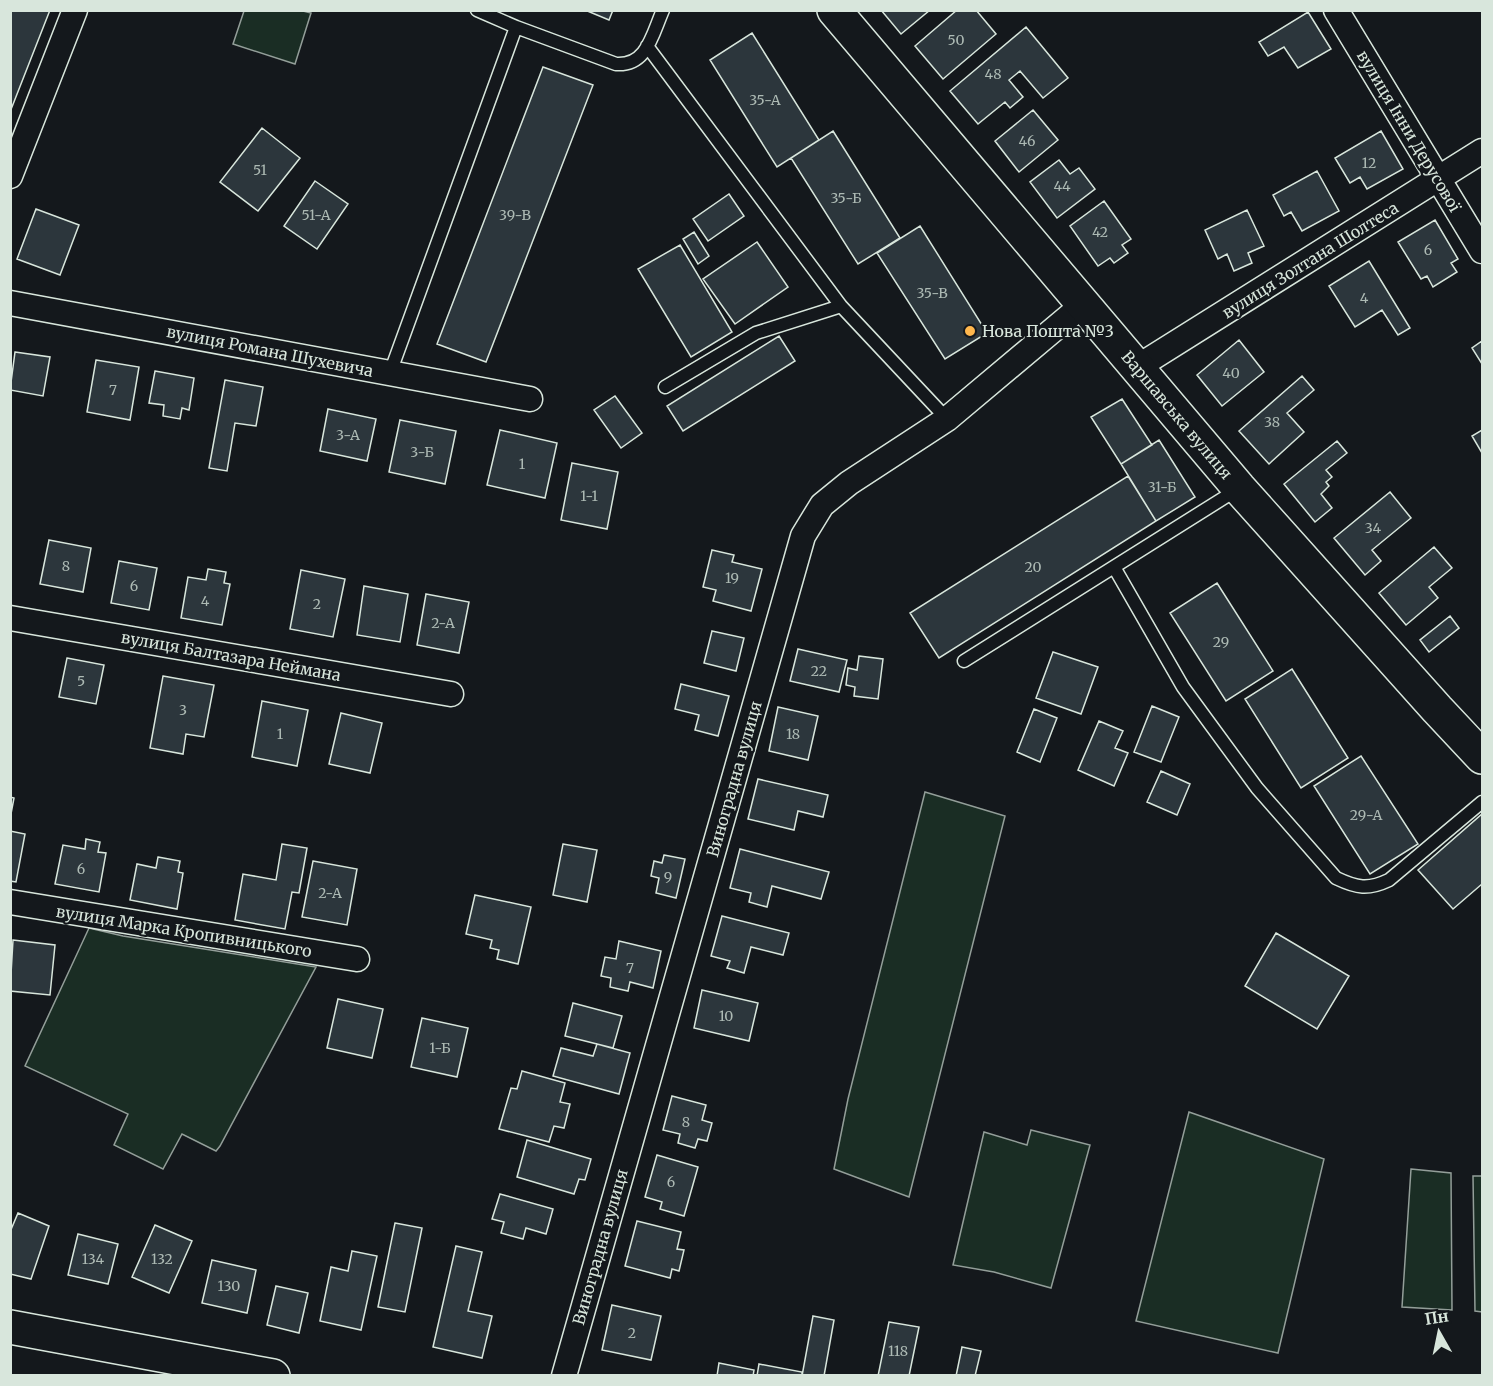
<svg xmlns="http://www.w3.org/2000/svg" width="1493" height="1386" viewBox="0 0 1493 1386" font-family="Merriweather,serif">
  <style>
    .green { fill: #1a2d24; stroke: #939e99; stroke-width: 1.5 }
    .building { fill: #2c363c; stroke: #d8e6dc; stroke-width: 1.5 }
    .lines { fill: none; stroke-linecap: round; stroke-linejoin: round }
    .lane-casing { stroke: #d8e6dc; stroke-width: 15 }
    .street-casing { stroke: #d8e6dc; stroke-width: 27 }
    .secondary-casing { stroke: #d8e6dc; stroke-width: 36 }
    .lane { stroke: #14181c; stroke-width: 12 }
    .street { stroke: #14181c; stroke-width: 24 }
    .secondary { stroke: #14181c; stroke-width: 33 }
    .poi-dot { fill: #ffb74d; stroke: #14181c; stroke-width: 2 }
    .labels { text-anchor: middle; stroke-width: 4.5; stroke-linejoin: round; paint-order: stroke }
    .number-label { font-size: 14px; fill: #adbab4 }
    .street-label { font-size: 16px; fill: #d8e6dc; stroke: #14181c }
    .poi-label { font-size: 16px; fill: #d8e6dc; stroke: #14181c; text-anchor: start }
  </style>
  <rect width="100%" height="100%" fill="#14181c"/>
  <path class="green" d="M303 11 311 13 295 64 233 44 244 11Z
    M925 792 1005 816 909 1197 834 1169 848 1099Z
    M89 928 123 936 316 967 220 1146 216 1151 182 1134 163 1169 114 1145 128 1114 25 1066Z
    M1189 1112 1324 1159 1278 1353 1136 1321Z
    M1031 1130 1090 1145 1051 1288 994 1272 953 1265 984 1132 1027 1145Z
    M1411 1169 1451 1173 1452 1310 1402 1307Z
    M1473 1176H1482V1312L1475 1311Z"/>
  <path class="building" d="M10 10H50L10 112Z
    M585 10H613L609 20Z
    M881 10H930L901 34Z
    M957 10H976L996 34 943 79 915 46Z
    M1308 12 1331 49 1298 68 1284 47 1268 56 1259 42Z
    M1026 27 1068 78 1043 98 1020 71 1009 80 1023 97 1010 108 1005 102 978 124 950 91Z
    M752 33 819 140 777 167 710 60Z
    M543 67 593 85 486 362 437 344Z
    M1033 110 1058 140 1019 172 995 141Z
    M262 128 300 158 258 211 220 182Z
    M833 131 900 238 858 264 791 158Z
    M1381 131 1403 169 1367 189 1360 177 1350 183 1335 158Z
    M1059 160 1070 174 1079 168 1095 189 1057 218 1030 182Z
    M1317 171 1339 211 1302 231 1291 212 1284 216 1273 195Z
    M315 181 348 204 317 249 284 226Z
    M729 194 744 216 708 241 693 219Z
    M1104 201 1131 239 1122 245 1128 253 1114 263 1110 258 1098 266 1070 226Z
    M36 209 79 225 60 275 17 259Z
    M1247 210 1264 246 1248 253 1252 263 1234 271 1227 254 1218 259 1205 230Z
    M1435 220 1458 259 1451 263 1457 272 1433 287 1427 276 1421 279 1398 242Z
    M920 226 987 333 945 359 877 253Z
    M694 232 709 256 698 264 683 239Z
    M757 242 788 287 735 324 703 279Z
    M680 245 732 332 691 357 638 269Z
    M1369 261 1410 328 1398 335 1382 310 1355 327 1329 286Z
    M779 336 795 361 683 431 667 406Z
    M1239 340 1264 372 1222 406 1197 375Z
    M1482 341V364L1472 348Z
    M15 352 50 357 43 396 10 390Z
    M96 360 139 367 130 420 87 412Z
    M155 371 194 378 189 410 182 408 180 419 163 416 164 405 149 403Z
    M1302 376 1314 390 1287 413 1304 432 1269 464 1239 431Z
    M225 380 263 387 256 426 235 423 227 471 209 468Z
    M615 396 642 433 621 448 594 410Z
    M1122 399 1152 445 1121 464 1091 417Z
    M328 409 376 419 367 461 320 451Z
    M400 420 456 431 445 484 389 472Z
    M500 430 557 443 545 498 487 485Z
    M1482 430V453L1472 436Z
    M1159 440 1195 497 1156 521 1121 464Z
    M1337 441 1347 453 1326 470 1332 477 1326 482 1329 486 1321 494 1332 508 1315 522 1284 484Z
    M572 463 618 472 607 529 561 520Z
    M1128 476 1156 521 939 658 910 613Z
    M1390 492 1411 518 1372 550 1381 561 1365 575 1334 538Z
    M49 540 91 548 83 592 40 584Z
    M1434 547 1452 568 1429 587 1438 598 1406 625 1379 593Z
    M712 550 734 555 732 562 762 569 751 611 713 601 716 590 703 587Z
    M119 561 157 568 149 610 111 603Z
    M208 569 226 572 224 583 230 584 222 625 181 618 188 577 206 580Z
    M301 570 345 579 333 637 290 629Z
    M1217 583 1273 671 1226 701 1170 613Z
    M364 586 408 594 400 642 357 635Z
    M426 594 469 602 459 653 417 645Z
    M1450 616 1459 628 1429 652 1420 640Z
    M712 631 744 638 736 671 704 663Z
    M798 649 847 660 839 692 790 681Z
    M1053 652 1098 667 1081 714 1036 698Z
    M859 656 883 659 878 699 854 696 855 687 846 685 848 668 857 670Z
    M67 658 104 665 96 704 59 697Z
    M1292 669 1348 758 1301 788 1245 699Z
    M163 676 214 685 204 737 186 734 183 754 150 748Z
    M681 684 729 696 718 736 695 730 699 715 675 709Z
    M262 701 308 710 297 766 252 757Z
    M1152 706 1179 717 1161 762 1134 752Z
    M778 707 818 716 808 760 769 751Z
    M1034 709 1057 718 1040 762 1017 752Z
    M341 713 382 723 370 773 329 764Z
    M1099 721 1123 731 1115 748 1128 753 1114 786 1078 770Z
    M1361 756 1418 844 1370 874 1314 786Z
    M1161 771 1190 784 1177 815 1147 802Z
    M758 779 828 795 823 817 798 811 794 830 748 819Z
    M10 797 14 798 10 819Z
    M1482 814V884L1453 909 1418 870Z
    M10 831 25 834 16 882 10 881Z
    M86 839 100 842 98 852 106 853 99 892 55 884 63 845 85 849Z
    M282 844 307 848 299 893 292 892 285 929 235 920 243 874 276 880Z
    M563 844 597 850 587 902 553 895Z
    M740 849 829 872 821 899 772 886 767 907 749 902 751 893 730 888Z
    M664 855 685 859 676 898 656 893 659 878 651 876 654 861 662 863Z
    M158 857 180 861 178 872 183 873 177 909 130 900 137 864 156 868Z
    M313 861 357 869 347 925 302 917Z
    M475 895 531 907 518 964 497 959 499 950 490 948 492 940 466 934Z
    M722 916 789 933 783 955 751 947 744 973 727 968 730 961 711 956Z
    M1276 933 1349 976 1317 1029 1245 986Z
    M13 940 55 945 50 995 10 991Z
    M619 941 661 951 653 988 630 982 628 991 610 987 611 978 601 976 605 957 616 959Z
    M702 990 758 1003 749 1041 694 1028Z
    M338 999 383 1009 372 1058 327 1048Z
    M573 1003 622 1016 613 1048 565 1036Z
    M422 1018 468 1028 457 1077 411 1067Z
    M597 1044 630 1053 619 1094 553 1076 561 1048 593 1056Z
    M522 1071 565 1083 560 1102 570 1104 564 1128 554 1126 549 1142 499 1129 511 1088 517 1089Z
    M672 1096 706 1105 702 1120 712 1123 707 1141 698 1139 695 1148 678 1143 680 1134 663 1130Z
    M527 1140 591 1159 585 1180 579 1179 574 1194 517 1177Z
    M657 1155 698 1167 684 1216 660 1209 662 1202 645 1197Z
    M500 1194 553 1209 546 1234 526 1228 523 1239 501 1233 504 1222 492 1219Z
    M18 1213 49 1226 31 1279 10 1274V1232Z
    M637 1221 681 1232 677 1249 684 1250 679 1271 672 1269 670 1278 625 1266Z
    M395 1223 422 1228 405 1312 378 1307Z
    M155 1225 192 1241 169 1293 132 1277Z
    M78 1234 118 1244 108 1284 68 1275Z
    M456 1246 482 1252 468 1311 492 1316 482 1358 433 1347Z
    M352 1251 377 1256 361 1330 320 1321 331 1267 348 1271Z
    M212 1260 256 1270 247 1313 202 1303Z
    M276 1286 308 1293 299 1333 267 1325Z
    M612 1305 661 1316 651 1360 602 1350Z
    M813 1316 834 1320 824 1376H802Z
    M889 1322 919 1327 909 1376H878Z
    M962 1347 981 1351 975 1376H956Z
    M719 1363 754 1370 753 1376H717Z
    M759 1364 802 1372V1376H757Z"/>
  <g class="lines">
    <g class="lane-casing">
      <path id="lane" d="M477 10 516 27
        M647 46 841 306 947 419
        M390 373 516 27 616 64C647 66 652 35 663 10
        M665 387 756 333 841 306
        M1114 567 1183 687 1257 788 1336 878C1357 888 1368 890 1389 880L1482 802
        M964 661 1238 489"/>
    </g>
    <g class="street-casing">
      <path id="street" d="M1336 10 1482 251
        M10 176 75 10
        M10 303 530 399
        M1136 368 1482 151
        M10 618 451 694
        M10 902 357 959
        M564 1376 803 536 822 505 849 483 947 419 1084 304"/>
    </g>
    <g class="secondary-casing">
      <path id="secondary" d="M834 10 1239 488 1437 709 1482 757
        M10 1327 273 1376"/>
    </g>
    <use href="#lane" class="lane"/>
    <use href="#street" class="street"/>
    <use href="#secondary" class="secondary"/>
  </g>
  <circle class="poi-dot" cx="970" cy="331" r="6"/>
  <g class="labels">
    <g class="number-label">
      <text x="956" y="45">50</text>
      <text x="993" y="79">48</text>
      <text x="765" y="105">35-А</text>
      <text x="1027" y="146">46</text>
      <text x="1369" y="168">12</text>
      <text x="260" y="175">51</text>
      <text x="1062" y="191">44</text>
      <text x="846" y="203">35-Б</text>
      <text x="316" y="220">51-А</text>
      <text x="515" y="220">39-В</text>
      <text x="1100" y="237">42</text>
      <text x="1428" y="255">6</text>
      <text x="932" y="298">35-В</text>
      <text x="1364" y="303">4</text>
      <text x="1231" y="378">40</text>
      <text x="113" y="395">7</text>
      <text x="1272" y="427">38</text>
      <text x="348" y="440">3-А</text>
      <text x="422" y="457">3-Б</text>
      <text x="522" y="469">1</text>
      <text x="1162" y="492">31-Б</text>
      <text x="589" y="501">1-1</text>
      <text x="1373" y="533">34</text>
      <text x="66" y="571">8</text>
      <text x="1033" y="572">20</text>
      <text x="732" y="583">19</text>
      <text x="134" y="591">6</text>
      <text x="205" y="606">4</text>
      <text x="317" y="609">2</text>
      <text x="443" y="628">2-А</text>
      <text x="1221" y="647">29</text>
      <text x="819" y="676">22</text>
      <text x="81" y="686">5</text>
      <text x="183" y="715">3</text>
      <text x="280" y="739">1</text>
      <text x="793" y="739">18</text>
      <text x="1366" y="820">29-А</text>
      <text x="81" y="874">6</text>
      <text x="668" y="882">9</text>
      <text x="330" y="898">2-А</text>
      <text x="630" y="973">7</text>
      <text x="726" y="1021">10</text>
      <text x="440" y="1053">1-Б</text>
      <text x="686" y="1127">8</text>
      <text x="671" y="1187">6</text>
      <text x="93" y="1264">134</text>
      <text x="162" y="1264">132</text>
      <text x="229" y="1291">130</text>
      <text x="632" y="1338">2</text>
      <text x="898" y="1356">118</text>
    </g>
    <g class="street-label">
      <text transform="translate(1409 131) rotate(59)" y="6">вулиця Інни Дерусової</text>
      <text transform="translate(1310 260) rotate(-32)" y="6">вулиця Золтана Шолтеса</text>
      <text transform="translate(270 351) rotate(11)" y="6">вулиця Романа Шухевича</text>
      <text transform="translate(1177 415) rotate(50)" y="6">Варшавська вулиця</text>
      <text transform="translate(231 656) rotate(10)" y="6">вулиця Балтазара Неймана</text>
      <text transform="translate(734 779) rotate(-74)" y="6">Виноградна вулиця</text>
      <text transform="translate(184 931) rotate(9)" y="6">вулиця Марка Кропивницького</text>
      <text transform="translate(600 1247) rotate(-74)" y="6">Виноградна вулиця</text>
    </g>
    <g class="poi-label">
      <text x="982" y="337">Нова Пошта №3</text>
    </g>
  </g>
  <rect width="1493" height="1386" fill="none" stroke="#d8e6dc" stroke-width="24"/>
  <g transform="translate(1439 1332) rotate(351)" stroke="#14181c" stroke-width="4.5" paint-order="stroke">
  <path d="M0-4.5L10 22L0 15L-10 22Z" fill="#d8e6dc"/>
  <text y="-9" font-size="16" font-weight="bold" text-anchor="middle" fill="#d8e6dc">Пн</text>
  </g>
</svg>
